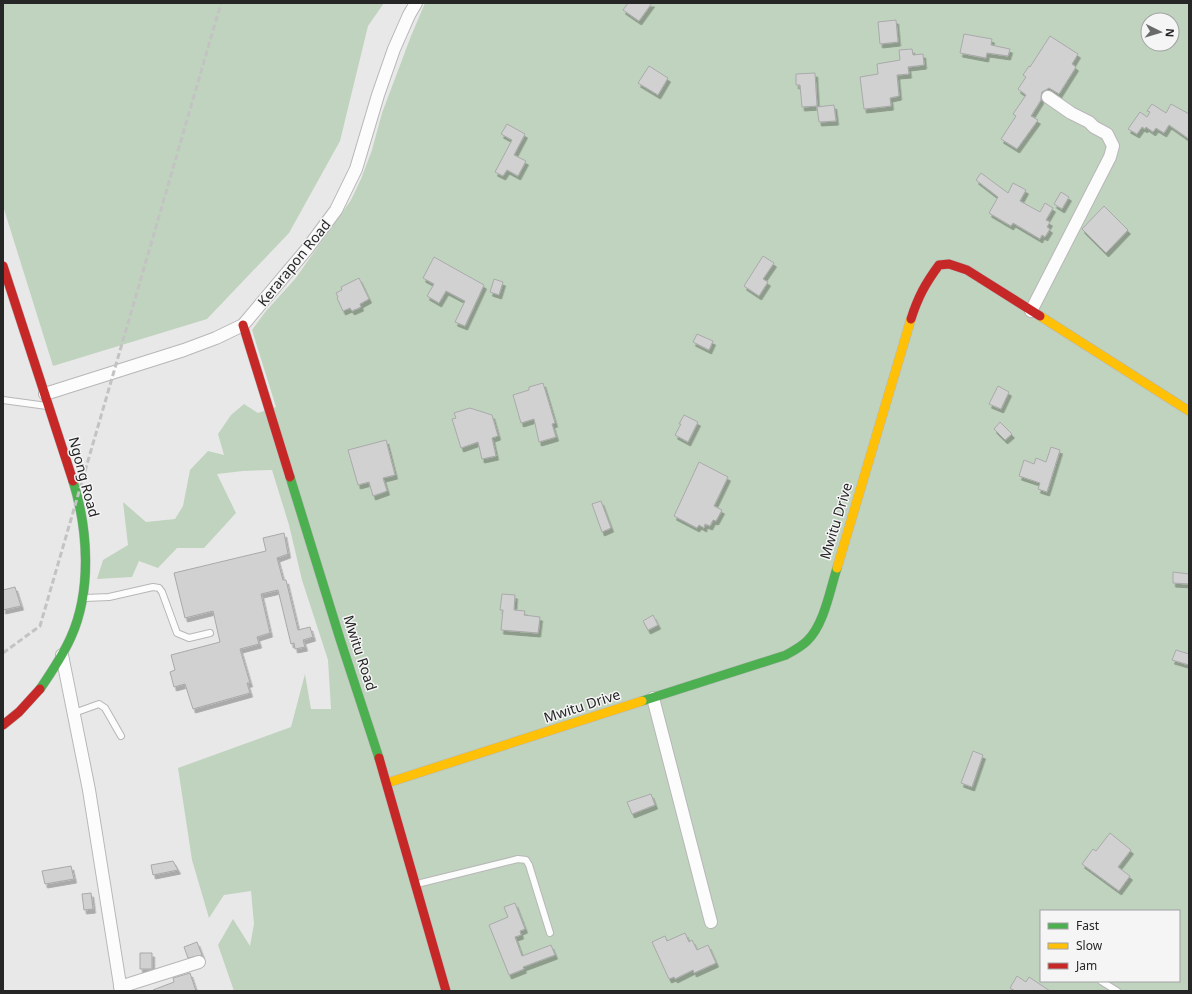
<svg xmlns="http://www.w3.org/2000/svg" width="1192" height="994" viewBox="0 0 1192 994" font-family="'Noto Sans',sans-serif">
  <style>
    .green { fill: #c0d3be; fill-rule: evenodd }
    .building { fill: #d1d1d2; stroke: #a9a9aa; filter: url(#shadow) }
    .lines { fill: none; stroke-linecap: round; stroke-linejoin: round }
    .lane-casing { stroke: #b7b7b8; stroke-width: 8 }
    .street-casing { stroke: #b7b7b8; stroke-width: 14 }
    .fast-casing { stroke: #b7b7b8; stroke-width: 10 }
    .slow-casing { stroke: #b7b7b8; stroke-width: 10 }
    .jam-casing { stroke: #b7b7b8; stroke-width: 10 }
    .lane { stroke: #fcfcfc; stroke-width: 6 }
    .street { stroke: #fcfcfc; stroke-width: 12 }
    .fast { stroke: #4caf50; stroke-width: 9 }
    .slow { stroke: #ffc107; stroke-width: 9 }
    .jam { stroke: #c62828; stroke-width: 9 }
    .rail { stroke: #c3c3c3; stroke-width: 3; stroke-dasharray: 6 3; stroke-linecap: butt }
    .labels { text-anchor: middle; stroke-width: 3; stroke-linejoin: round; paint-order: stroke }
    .street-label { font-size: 14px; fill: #262626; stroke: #f5f5f6 }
  </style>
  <defs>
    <filter id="shadow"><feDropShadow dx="2.5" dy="4" stdDeviation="0" flood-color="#0004"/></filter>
  </defs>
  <rect width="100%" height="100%" fill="#e8e8e9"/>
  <path class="green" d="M3 3H384L368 26 340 141 289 233 207 319 53 366 3 206Z
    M425 3H1189V991H234L218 945 233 919 250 946 254 924 251 891 224 895 209 918 192 860 178 768 291 727 305 674 311 709H331L328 660 302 580 289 525 272 470 243 471 217 474 236 513 204 548H177L158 568 139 561 132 577 97 579 103 560 128 545 123 502 146 522 175 519 183 506 190 470 208 451 224 455 218 434 231 415 244 404 258 413 276 407 252 330 266 311 295 279 351 200 361 179 372 150 382 113 411 36ZM1148 20H1172V44H1148ZM1041 911H1179V981H1041Z"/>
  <path class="building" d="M628 3H652L639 21 623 10Z
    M896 20 898 42 880 44 878 22Z
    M964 34 992 39 991 45 1010 49 1008 56 987 53 986 58 960 53Z
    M1050 36 1078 54 1072 64 1076 67 1059 94 1049 88 1042 92 1041 96V100L1031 116 1038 120 1017 149 1001 139 1016 116 1013 114 1026 95 1018 89 1026 77 1023 75 1029 66 1030 67Z
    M912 49 913 55 923 54 924 65 908 67 909 74 897 75 899 96 890 98 891 106 864 109 860 77 878 74 877 64 900 60 899 50Z
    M649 66 668 78 658 95 638 83Z
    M815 73 817 106 802 107 800 85H796V74Z
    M1152 104 1166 113 1171 104 1189 114V139L1169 125 1164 133 1156 128 1153 132 1146 127 1145 129 1142 127 1137 134 1128 129 1140 112 1147 117 1150 112 1147 111Z
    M834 105 836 121 819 122 817 107Z
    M507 124 525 134 514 155 526 161 518 176 507 170 503 176 495 172 512 140 501 134Z
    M981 173 1008 193 1013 183 1026 190 1020 201 1040 212 1045 203 1053 208 1046 220 1050 222 1047 227 1050 229 1045 237 1042 235 1040 239 1013 223 1011 226 989 213 998 197 976 180Z
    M1061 192 1069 197 1062 209 1054 204Z
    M1104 206 1128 230 1106 253 1082 229Z
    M763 256 774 263 763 279 768 282 759 296 744 286Z
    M434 257 484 285 465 326 455 322 465 301 446 291 439 303 427 296 434 284 423 278Z
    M359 278 369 299 360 304 361 307 352 311 350 308 343 311 337 298 338 297 336 293 342 290 341 287Z
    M494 279 503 282 499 295 490 292Z
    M697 334 713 341 709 350 693 342Z
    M543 383 555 423 552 424 556 437 539 442 534 419 521 423 513 395 529 390V387Z
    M998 386 1009 392 1001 409 989 404Z
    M470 408 492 415 498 436 492 438 496 456 482 459 478 442 461 448 452 419 456 418 454 413Z
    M684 415 698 422 688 442 675 435 681 424H679Z
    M1000 422 1012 434 1005 440 994 429Z
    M386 440 395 475 383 478 387 491 373 496 369 482 358 485 348 450Z
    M1051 447 1060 450 1047 492 1038 489 1040 483 1019 476 1024 460 1034 464 1036 458 1046 462Z
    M699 462 728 477 714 506 722 510 716 521 713 520 710 526 705 524 704 528 699 525 697 528 674 516Z
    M601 501 611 528 602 532 592 504Z
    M284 533 288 554 277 558 283 580H286L298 630 310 627 313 637 303 640 305 647 295 649 294 643 291 644 278 590 261 594 270 633 257 637 259 644 240 649 250 683H247L250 693 193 709 185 684 174 687 170 672 175 670 171 655 220 642 213 611 185 618 174 573 266 551 263 538Z
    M1173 572 1189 574V584L1173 583Z
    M15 587 21 606 3 610V590Z
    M502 594 515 595 514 610 525 611 524 615 540 617 538 633 501 630 503 610H500Z
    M653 615 658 625 648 630 643 621Z
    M1176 650 1189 654V665L1172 660Z
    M973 751 983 755 972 787 961 783Z
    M651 794 655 805 632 814 627 802Z
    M1110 833 1131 850 1118 867 1130 876 1119 891 1082 864 1093 849 1096 851Z
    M173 861 178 870 153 875 151 865Z
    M71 866 74 879 45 884 42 871Z
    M91 893 93 909 84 910 82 894Z
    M515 903 525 929 520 931 521 935 515 937 522 956 551 945 555 955 523 967 524 969 509 975 489 925 508 917 504 907Z
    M685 933 689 942 692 940 697 950 708 945 716 963 694 973 693 970 675 979 674 977 669 979 652 942 665 936 667 941Z
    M197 942 202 955 188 958 184 947Z
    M140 953H152V969H140Z
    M190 973 196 991H154L153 990 174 982 173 978Z
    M1017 976 1026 982 1029 977 1050 991H1015L1010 988Z"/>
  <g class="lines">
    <g class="lane-casing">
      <path id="lane" d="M3 400 47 406
        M85 598 109 597 153 587 159 588 162 592 177 633 189 638 210 633
        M74 713 99 704 105 708 121 736
        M417 884 518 859 526 860 529 865 550 933
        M1101 981 1117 991"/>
    </g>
    <g class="street-casing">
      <path id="street" d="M1031 311 1110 157 1113 146 1107 134 1094 127 1089 122 1071 113 1048 97
        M45 394 184 350 216 338 243 325 307 249 336 210 356 169 378 95 394 49 409 15 416 3
        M62 655 89 790 121 991
        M653 698 711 922
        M120 987 199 962"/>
    </g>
    <g class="fast-casing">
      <path id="fast" d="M290 477 340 639 379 758
        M40 689C51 673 63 655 71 637 92 590 88 529 73 481
        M642 701 786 655C793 651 801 647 807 641 824 625 830 590 837 568"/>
    </g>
    <g class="slow-casing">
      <path id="slow" d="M1040 316 1189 411
        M837 568 911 319
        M387 783 642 701"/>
    </g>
    <g class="jam-casing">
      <path id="jam" d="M3 266 73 481
        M911 319C918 297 925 284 939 265L949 264 967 270 1040 316
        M243 325 290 477
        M3 725 19 712 40 689
        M379 758 446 991"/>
    </g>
    <use href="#lane" class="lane"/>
    <use href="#street" class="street"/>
    <use href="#fast" class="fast"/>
    <use href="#slow" class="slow"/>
    <use href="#jam" class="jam"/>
    <path class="rail" d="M3 653 40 626 221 3"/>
  </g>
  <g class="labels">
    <g class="street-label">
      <text transform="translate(294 263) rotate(-51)" y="5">Kerarapon Road</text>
      <text transform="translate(84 477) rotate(75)" y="5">Ngong Road</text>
      <text transform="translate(836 521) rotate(-73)" y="5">Mwitu Drive</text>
      <text transform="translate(360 653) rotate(72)" y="5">Mwitu Road</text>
      <text transform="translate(582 706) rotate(-18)" y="5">Mwitu Drive</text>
    </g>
  </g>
  <rect width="1192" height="994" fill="none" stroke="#262626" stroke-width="8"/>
  <rect x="1040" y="910" width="140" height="72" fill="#f5f5f6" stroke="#a2a2a3"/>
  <rect x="1048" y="923" width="20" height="6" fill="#4caf50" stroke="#a2a2a3"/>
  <text x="1076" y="930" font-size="12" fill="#262626">Fast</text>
  <rect x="1048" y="943" width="20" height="6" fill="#ffc107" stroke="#a2a2a3"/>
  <text x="1076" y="950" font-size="12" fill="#262626">Slow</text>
  <rect x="1048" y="963" width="20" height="6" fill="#c62828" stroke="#a2a2a3"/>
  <text x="1076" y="970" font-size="12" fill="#262626">Jam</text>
  <g transform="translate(1160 32) rotate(95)"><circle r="19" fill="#f5f5f6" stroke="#a2a2a3"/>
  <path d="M0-3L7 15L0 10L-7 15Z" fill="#6a6a6a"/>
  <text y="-6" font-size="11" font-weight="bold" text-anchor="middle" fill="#262626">N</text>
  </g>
</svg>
